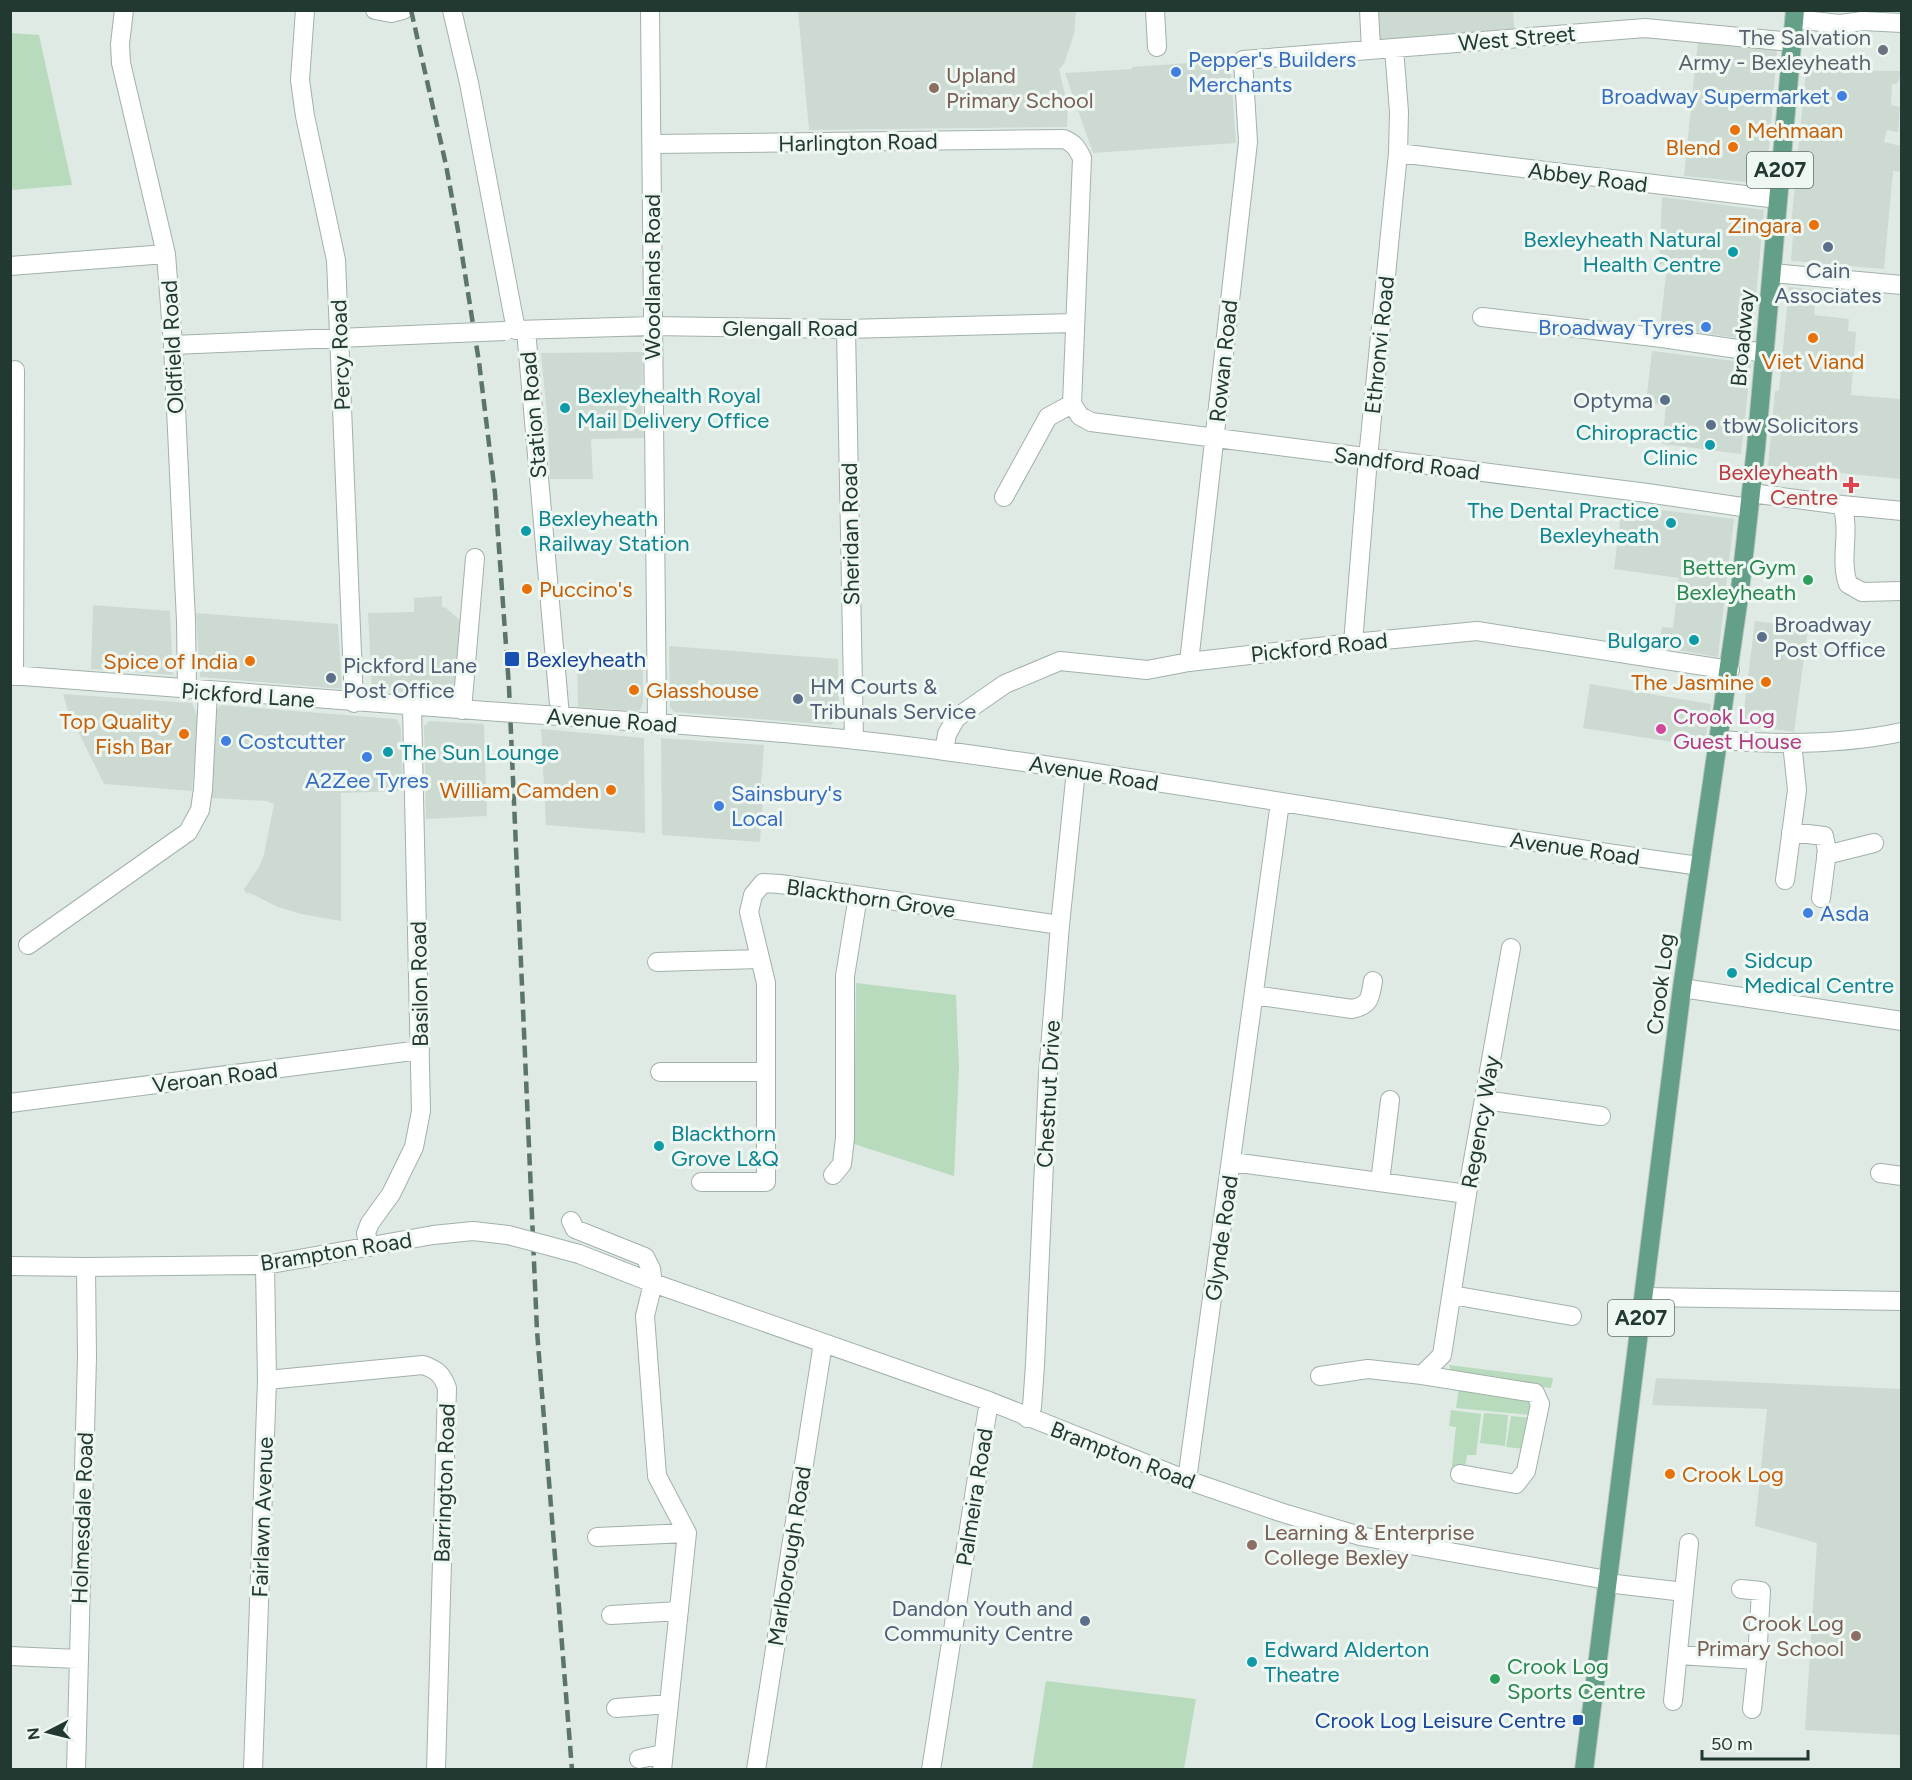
<svg xmlns="http://www.w3.org/2000/svg" width="1912" height="1780" viewBox="0 0 1912 1780" font-family="Figtree,sans-serif">
  <style>
    .built { fill: #cddad2 }
    .green { fill: #b8dbbd }
    .lines { fill: none; stroke-linecap: round; stroke-linejoin: round }
    .minor-casing { stroke: #a2b1aa; stroke-width: 20 }
    .major-casing { stroke: #bcc4c1; stroke-width: 20 }
    .minor { stroke: #fff; stroke-width: 18 }
    .major { stroke: #649f88; stroke-width: 18 }
    .rail { stroke: #5b756b; stroke-width: 4.5; stroke-dasharray: 12 6; stroke-linecap: butt }
    .minor-bridge-casing { stroke: #a2b1aa; stroke-width: 20; stroke-linecap: butt }
    .minor-bridge { stroke: #fff; stroke-width: 18 }
    .worship-dot { fill: #6b7280; stroke: #eff7f2; stroke-width: 2 }
    .shop-dot { fill: #3f7fe0; stroke: #eff7f2; stroke-width: 2 }
    .education-dot { fill: #8d6e63; stroke: #eff7f2; stroke-width: 2 }
    .food-dot { fill: #e8710a; stroke: #eff7f2; stroke-width: 2 }
    .service-dot { fill: #5c6f8a; stroke: #eff7f2; stroke-width: 2 }
    .culture-dot { fill: #0f9aa8; stroke: #eff7f2; stroke-width: 2 }
    .health-dot { fill: #e0444e; stroke: #eff7f2; stroke-width: 2 }
    .leisure-dot { fill: #2e9e5b; stroke: #eff7f2; stroke-width: 2 }
    .transit-dot { fill: #1a4fb4; stroke: #eff7f2; stroke-width: 2 }
    .hotel-dot { fill: #d1479c; stroke: #eff7f2; stroke-width: 2 }
    .labels { text-anchor: middle; stroke-width: 6; stroke-linejoin: round; paint-order: stroke }
    .shield { fill: #eff7f2; stroke: #5f726a; stroke-width: 1.5 }
    .shield-label { font-size: 21px; font-weight: bold; fill: #213930 }
    .worship-label { font-size: 22px; fill: #5b616d; stroke: #eff7f2; text-anchor: end }
    .street-label { font-size: 22px; fill: #213930; stroke: #eff7f2 }
    .shop-label { font-size: 22px; fill: #366cbe; stroke: #eff7f2; text-anchor: start }
    .education-label { font-size: 22px; fill: #785e54; stroke: #eff7f2; text-anchor: start }
    .food-label { font-size: 22px; fill: #c56008; stroke: #eff7f2; text-anchor: end }
    .culture-label { font-size: 22px; fill: #0d838f; stroke: #eff7f2; text-anchor: start }
    .service-label { font-size: 22px; fill: #4e5e75; stroke: #eff7f2; text-anchor: start }
    .health-label { font-size: 22px; fill: #be3a42; stroke: #eff7f2; text-anchor: end }
    .leisure-label { font-size: 22px; fill: #27864d; stroke: #eff7f2; text-anchor: end }
    .transit-label { font-size: 22px; fill: #164399; stroke: #eff7f2; text-anchor: start }
    .hotel-label { font-size: 22px; fill: #b23c85; stroke: #eff7f2; text-anchor: start }
  </style>
  <rect width="100%" height="100%" fill="#dfeae4"/>
  <path class="built" d="M798 11H1076L1074 34 1064 64 1059 69 1068 107 1067 127 809 130Z
    M1372 11H1513L1515 36 1373 46Z
    M1698 40 1777 50 1766 184 1684 176Z
    M1230 60 1236 143 1093 153 1065 73 1132 69V67Z
    M1806 70 1901 71 1899 80 1896 84H1892L1891 105 1900 107 1898 132 1887 130 1884 142 1901 146 1902 172 1893 171 1884 269 1792 261 1791 259 1793 236 1790 235Z
    M1662 197 1764 210 1752 340 1660 327 1667 265 1659 264Z
    M1789 287 1816 290 1814 315 1849 319 1848 331 1856 332 1851 395 1901 399V479L1768 466 1775 391 1779 390Z
    M1652 351 1751 363 1741 454 1662 444 1666 405 1646 402Z
    M643 352 642 412 644 438 591 439 593 479H550L548 427 541 353Z
    M1622 505 1734 519 1718 657 1659 647 1662 627 1673 628 1679 578 1614 569Z
    M442 596V607L446 608 464 623 457 695 372 690 368 613 414 612V598Z
    M93 605 170 611 173 675 91 669Z
    M196 613 338 624 342 689 200 677Z
    M1788 618H1798L1799 628H1808L1794 732 1742 725 1755 621 1787 625Z
    M669 646 838 659 839 718 831 725 674 712 670 707Z
    M577 656 643 661V702L641 709 637 711 578 707Z
    M1590 684 1711 704 1704 747 1583 728Z
    M63 694 192 703 198 719 192 791 104 784 68 711Z
    M221 705 395 719 398 721 401 728 403 791 341 793V921L301 914 278 907 250 893H246L244 889 259 867 264 854 274 804 267 801 211 798 217 709Z
    M429 721 484 724 487 816 426 819 424 726Z
    M541 729 644 738 645 833 546 825Z
    M661 738 764 745 761 784H764L760 842 662 835Z
    M1656 1378 1901 1389V1735L1805 1730 1817 1543 1755 1526 1767 1409 1652 1405Z"/>
  <path class="green" d="M10 33 39 35 72 185 11 190Z
    M856 983 956 995 959 1068 954 1176 854 1144Z
    M1449 1365 1553 1378 1551 1388 1460 1377V1372L1451 1370Z
    M1459 1388 1524 1396 1531 1402V1415L1456 1408Z
    M1451 1410 1481 1414 1476 1455H1467L1465 1467 1451 1474 1456 1427 1449 1426Z
    M1484 1413 1508 1415 1505 1446 1480 1443Z
    M1511 1416 1530 1418 1526 1449 1506 1447Z
    M1046 1681 1196 1699 1184 1769H1032Z"/>
  <g class="lines">
    <g class="minor-casing">
      <path id="minor" d="M124 10 120 44 121 63 166 254 173 345 186 621 187 690
        M305 10 300 80 305 116 336 260 354 703
        M375 10 391 13 403 10
        M452 10 469 83 516 330
        M650 10 657 723
        M1155 10 1157 47
        M1369 10 1371 49
        M1794 19 1840 24 1863 21 1902 23
        M652 144 1064 139C1074 143 1077 148 1082 158L1072 404
        M1398 153 1778 199
        M10 266 166 254
        M1772 273 1902 285
        M1482 317 1662 338 1765 353
        M846 329 854 740
        M516 330 652 326 846 329 1075 323
        M526 330 560 716C688 726 818 733 945 751 1198 785 1448 832 1700 866
        M173 345 457 333
        M1072 404 1080 416 1091 422 1647 493 1749 508
        M1751 493 1842 505
        M1004 497 1048 417 1072 404
        M1902 511 1842 505C1851 532 1839 558 1848 584L1862 592 1902 591
        M1353 643 1368 458 1398 153 1399 112 1394 48
        M1189 662 1248 142 1243 60 1645 28 1792 42
        M10 675 486 711
        M14 676 15 370
        M462 710 475 558
        M1720 740C1781 745 1842 745 1902 732
        M944 751 947 734 956 718 1005 684 1060 661 1147 670 1189 662 1353 643 1477 631 1730 670
        M1791 832 1824 836 1827 851 1821 898
        M1826 855 1874 843
        M1785 880 1797 790 1792 743
        M28 945 188 832 200 810 203 789 208 692
        M657 962 759 959
        M1682 988 1902 1021
        M1254 995 1352 1009C1371 1005 1370 997 1373 981
        M660 1072H766
        M1484 1100 1601 1116
        M10 1103 420 1050
        M1232 1162 1467 1194
        M1880 1173 1902 1176
        M833 1175 842 1164 845 1138V976L858 896
        M701 1182H766V983L749 912 753 895 763 883 780 884 1060 925
        M1380 1182 1390 1100
        M571 1221 575 1229 645 1257 651 1269 653 1283 645 1316 657 1476 687 1533 662 1770
        M369 1247 366 1233 370 1223 391 1194 414 1147 421 1111 412 707
        M579 1254 653 1283 989 1401 1187 1480 1280 1512 1360 1536 1607 1580
        M10 1266 86 1267 265 1265 433 1235 473 1231 508 1235
        M1452 1295 1572 1316
        M1644 1297 1902 1301
        M1422 1375 1535 1393 1540 1404 1526 1471 1516 1484 1460 1474
        M1320 1376 1368 1369 1422 1375 1442 1355 1467 1194 1511 948
        M267 1380 423 1365C437 1370 442 1374 447 1388L436 1770
        M1027 1418 1032 1407 1035 1365 1048 1074 1060 925 1076 770
        M1187 1480 1280 802
        M597 1537 687 1533
        M1607 1583 1684 1592 1673 1701
        M1684 1592 1689 1543
        M611 1615 679 1611
        M1679 1655 1757 1660 1761 1591 1741 1589
        M10 1656 78 1659
        M616 1708 669 1704
        M1752 1709 1757 1660
        M639 1759 663 1754
        M76 1770 87 1357 86 1267
        M253 1770 267 1380 265 1265
        M756 1770 823 1343
        M931 1770 989 1401"/>
    </g>
    <g class="major-casing">
      <path id="major" d="M1584 1770 1682 988 1740 590 1756 448 1795 10"/>
    </g>
    <use href="#minor" class="minor"/>
    <use href="#major" class="major"/>
    <path class="rail" d="M411 10 446 165 459 236 479 362 495 493 509 687 537 1331 572 1770"/>
    <g class="minor-bridge-casing">
      <path id="minor-bridge" d="M457 333 505 331
        M486 711 560 716
        M508 1235 579 1254"/>
    </g>
    <use href="#minor-bridge" class="minor-bridge"/>
  </g>
  <circle class="worship-dot" cx="1883" cy="50" r="6"/>
  <g class="shop-dot">
    <circle cx="1176" cy="72" r="6"/>
    <circle cx="1842" cy="96" r="6"/>
    <circle cx="1706" cy="327" r="6"/>
    <circle cx="226" cy="741" r="6"/>
    <circle cx="367" cy="757" r="6"/>
    <circle cx="719" cy="806" r="6"/>
    <circle cx="1808" cy="913" r="6"/>
  </g>
  <g class="education-dot">
    <circle cx="934" cy="88" r="6"/>
    <circle cx="1252" cy="1545" r="6"/>
    <circle cx="1856" cy="1636" r="6"/>
  </g>
  <g class="food-dot">
    <circle cx="1735" cy="130" r="6"/>
    <circle cx="1733" cy="147" r="6"/>
    <circle cx="1814" cy="225" r="6"/>
    <circle cx="1813" cy="338" r="6"/>
    <circle cx="527" cy="589" r="6"/>
    <circle cx="250" cy="661" r="6"/>
    <circle cx="1766" cy="682" r="6"/>
    <circle cx="634" cy="690" r="6"/>
    <circle cx="184" cy="734" r="6"/>
    <circle cx="611" cy="790" r="6"/>
    <circle cx="1670" cy="1474" r="6"/>
  </g>
  <g class="service-dot">
    <circle cx="1828" cy="247" r="6"/>
    <circle cx="1665" cy="400" r="6"/>
    <circle cx="1711" cy="425" r="6"/>
    <circle cx="1762" cy="637" r="6"/>
    <circle cx="331" cy="678" r="6"/>
    <circle cx="798" cy="699" r="6"/>
    <circle cx="1085" cy="1621" r="6"/>
  </g>
  <g class="culture-dot">
    <circle cx="1733" cy="252" r="6"/>
    <circle cx="565" cy="408" r="6"/>
    <circle cx="1710" cy="445" r="6"/>
    <circle cx="1671" cy="523" r="6"/>
    <circle cx="526" cy="531" r="6"/>
    <circle cx="1694" cy="640" r="6"/>
    <circle cx="388" cy="752" r="6"/>
    <circle cx="1732" cy="973" r="6"/>
    <circle cx="659" cy="1146" r="6"/>
    <circle cx="1252" cy="1662" r="6"/>
  </g>
  <path class="health-dot" d="M1848 476h6v6h6v6h-6v6h-6v-6h-6v-6h6z"/>
  <g class="leisure-dot">
    <circle cx="1808" cy="580" r="6"/>
    <circle cx="1495" cy="1679" r="6"/>
  </g>
  <g class="transit-dot">
    <rect x="504" y="651" width="16" height="16" rx="3"/>
    <rect x="1572" y="1714" width="12" height="12" rx="3"/>
  </g>
  <circle class="hotel-dot" cx="1661" cy="729" r="6"/>
  <g class="labels">
    <g class="shield">
      <rect x="1747" y="152" width="66" height="36" rx="4.5"/>
      <rect x="1608" y="1300" width="66" height="36" rx="4.5"/>
    </g>
    <g class="shield-label">
      <text x="1780" y="177">A207</text>
      <text x="1641" y="1325">A207</text>
    </g>
    <g class="worship-label">
      <text x="1871" y="45">The Salvation<tspan x="1871" dy="25">Army - Bexleyheath</tspan></text>
    </g>
    <g class="street-label">
      <text transform="translate(1517 38) rotate(-5)" y="8">West Street</text>
      <text transform="translate(858 142) rotate(-1)" y="8">Harlington Road</text>
      <text transform="translate(1588 177) rotate(7)" y="8">Abbey Road</text>
      <text transform="translate(652 277) rotate(-90)" y="8">Woodlands Road</text>
      <text x="790" y="336">Glengall Road</text>
      <text transform="translate(1742 338) rotate(-85)" y="8">Broadway</text>
      <text transform="translate(1379 345) rotate(-84)" y="8">Ethronvi Road</text>
      <text transform="translate(172 347) rotate(-93)" y="8">Oldfield Road</text>
      <text transform="translate(340 355) rotate(-92)" y="8">Percy Road</text>
      <text transform="translate(1223 361) rotate(-84)" y="8">Rowan Road</text>
      <text transform="translate(533 415) rotate(-95)" y="8">Station Road</text>
      <text transform="translate(1407 463) rotate(7)" y="8">Sandford Road</text>
      <text transform="translate(850 534) rotate(-91)" y="8">Sheridan Road</text>
      <text transform="translate(1319 647) rotate(-6)" y="8">Pickford Road</text>
      <text transform="translate(248 695) rotate(4)" y="8">Pickford Lane</text>
      <text transform="translate(612 720) rotate(4)" y="8">Avenue Road</text>
      <text transform="translate(1094 773) rotate(9)" y="8">Avenue Road</text>
      <text transform="translate(1575 848) rotate(8)" y="8">Avenue Road</text>
      <text transform="translate(871 898) rotate(8)" y="8">Blackthorn Grove</text>
      <text transform="translate(419 984) rotate(-91)" y="8">Basilon Road</text>
      <text transform="translate(1660 984) rotate(-83)" y="8">Crook Log</text>
      <text transform="translate(215 1077) rotate(-7)" y="8">Veroan Road</text>
      <text transform="translate(1048 1094) rotate(-87)" y="8">Chestnut Drive</text>
      <text transform="translate(1480 1122) rotate(-80)" y="8">Regency Way</text>
      <text transform="translate(1221 1238) rotate(-82)" y="8">Glynde Road</text>
      <text transform="translate(336 1251) rotate(-9)" y="8">Brampton Road</text>
      <text transform="translate(1123 1455) rotate(21)" y="8">Brampton Road</text>
      <text transform="translate(444 1483) rotate(-88)" y="8">Barrington Road</text>
      <text transform="translate(974 1497) rotate(-81)" y="8">Palmeira Road</text>
      <text transform="translate(262 1517) rotate(-88)" y="8">Fairlawn Avenue</text>
      <text transform="translate(82 1518) rotate(-88)" y="8">Holmesdale Road</text>
      <text transform="translate(789 1556) rotate(-81)" y="8">Marlborough Road</text>
    </g>
    <g class="shop-label">
      <text x="1188" y="67">Pepper's Builders<tspan x="1188" dy="25">Merchants</tspan></text>
      <text x="1830" y="104" text-anchor="end">Broadway Supermarket</text>
      <text x="1694" y="335" text-anchor="end">Broadway Tyres</text>
      <text x="238" y="749">Costcutter</text>
      <text x="367" y="788" text-anchor="middle">A2Zee Tyres</text>
      <text x="731" y="801">Sainsbury's<tspan x="731" dy="25">Local</tspan></text>
      <text x="1820" y="921">Asda</text>
    </g>
    <g class="education-label">
      <text x="946" y="83">Upland<tspan x="946" dy="25">Primary School</tspan></text>
      <text x="1264" y="1540">Learning &amp; Enterprise<tspan x="1264" dy="25">College Bexley</tspan></text>
      <text x="1844" y="1631" text-anchor="end">Crook Log<tspan x="1844" dy="25">Primary School</tspan></text>
    </g>
    <g class="food-label">
      <text x="1747" y="138" text-anchor="start">Mehmaan</text>
      <text x="1721" y="155">Blend</text>
      <text x="1802" y="233">Zingara</text>
      <text x="1813" y="369" text-anchor="middle">Viet Viand</text>
      <text x="539" y="597" text-anchor="start">Puccino's</text>
      <text x="238" y="669">Spice of India</text>
      <text x="1754" y="690">The Jasmine</text>
      <text x="646" y="698" text-anchor="start">Glasshouse</text>
      <text x="172" y="729">Top Quality<tspan x="172" dy="25">Fish Bar</tspan></text>
      <text x="599" y="798">William Camden</text>
      <text x="1682" y="1482" text-anchor="start">Crook Log</text>
    </g>
    <g class="culture-label">
      <text x="1721" y="247" text-anchor="end">Bexleyheath Natural<tspan x="1721" dy="25">Health Centre</tspan></text>
      <text x="577" y="403">Bexleyhealth Royal<tspan x="577" dy="25">Mail Delivery Office</tspan></text>
      <text x="1698" y="440" text-anchor="end">Chiropractic<tspan x="1698" dy="25">Clinic</tspan></text>
      <text x="1659" y="518" text-anchor="end">The Dental Practice<tspan x="1659" dy="25">Bexleyheath</tspan></text>
      <text x="538" y="526">Bexleyheath<tspan x="538" dy="25">Railway Station</tspan></text>
      <text x="1682" y="648" text-anchor="end">Bulgaro</text>
      <text x="400" y="760">The Sun Lounge</text>
      <text x="1744" y="968">Sidcup<tspan x="1744" dy="25">Medical Centre</tspan></text>
      <text x="671" y="1141">Blackthorn<tspan x="671" dy="25">Grove L&amp;Q</tspan></text>
      <text x="1264" y="1657">Edward Alderton<tspan x="1264" dy="25">Theatre</tspan></text>
    </g>
    <g class="service-label">
      <text x="1828" y="278" text-anchor="middle">Cain<tspan x="1828" dy="25">Associates</tspan></text>
      <text x="1653" y="408" text-anchor="end">Optyma</text>
      <text x="1723" y="433">tbw Solicitors</text>
      <text x="1774" y="632">Broadway<tspan x="1774" dy="25">Post Office</tspan></text>
      <text x="343" y="673">Pickford Lane<tspan x="343" dy="25">Post Office</tspan></text>
      <text x="810" y="694">HM Courts &amp;<tspan x="810" dy="25">Tribunals Service</tspan></text>
      <text x="1073" y="1616" text-anchor="end">Dandon Youth and<tspan x="1073" dy="25">Community Centre</tspan></text>
    </g>
    <g class="health-label">
      <text x="1838" y="480">Bexleyheath<tspan x="1838" dy="25">Centre</tspan></text>
    </g>
    <g class="leisure-label">
      <text x="1796" y="575">Better Gym<tspan x="1796" dy="25">Bexleyheath</tspan></text>
      <text x="1507" y="1674" text-anchor="start">Crook Log<tspan x="1507" dy="25">Sports Centre</tspan></text>
    </g>
    <g class="transit-label">
      <text x="526" y="667">Bexleyheath</text>
      <text x="1566" y="1728" text-anchor="end">Crook Log Leisure Centre</text>
    </g>
    <g class="hotel-label">
      <text x="1673" y="724">Crook Log<tspan x="1673" dy="25">Guest House</tspan></text>
    </g>
  </g>
  <rect width="1912" height="1780" fill="none" stroke="#213930" stroke-width="24"/>
  <g transform="translate(48 1732) rotate(263)" stroke="#eff7f2" stroke-width="4.5" paint-order="stroke">
  <path d="M0-4.5L10 22L0 15L-10 22Z" fill="#213930"/>
  <text y="-9" font-size="16" font-weight="bold" text-anchor="middle" fill="#213930">N</text>
  </g>
  <path d="M1702 1750v9h106v-9" fill="none" stroke="#213930" stroke-width="3"/>
  <text x="1711" y="1750" font-size="18" fill="#213930" stroke="#eff7f2" stroke-width="4.5" paint-order="stroke">50 m</text>
</svg>
